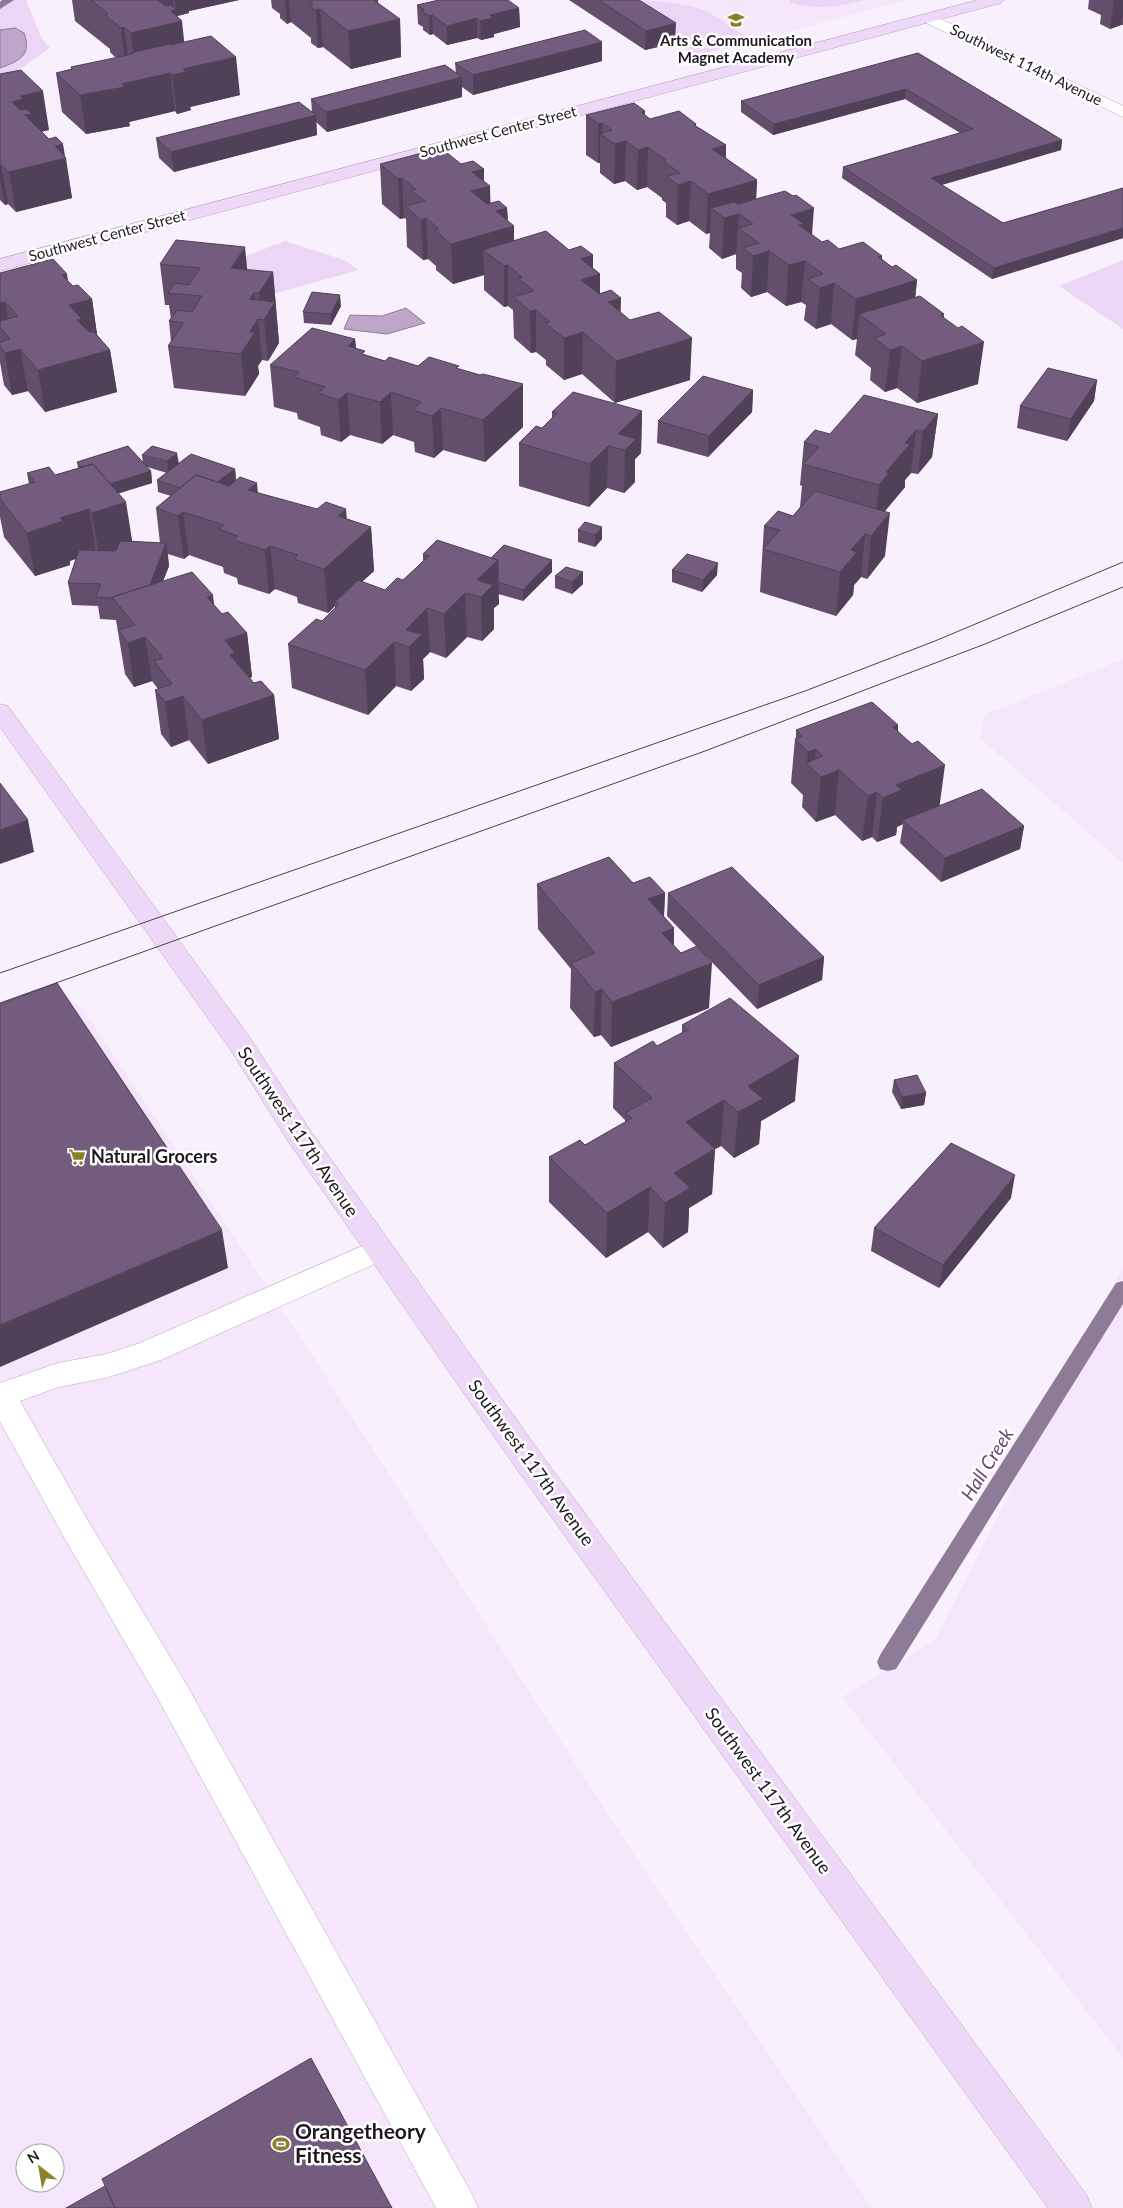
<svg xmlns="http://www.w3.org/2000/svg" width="1123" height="2208" viewBox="0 0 1123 2208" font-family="Lato,sans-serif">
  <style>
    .built { fill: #f5e6fc; fill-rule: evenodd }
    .green { fill: #ebd6f5 }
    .water { fill: #bea5c9; stroke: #8e7b97 }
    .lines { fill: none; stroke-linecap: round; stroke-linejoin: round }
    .stream { fill: #8e7b97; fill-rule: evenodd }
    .lane-casing { stroke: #b8a6c2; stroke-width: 1 }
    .street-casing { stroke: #b8a6c2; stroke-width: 1 }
    .secondary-casing { stroke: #b8a6c2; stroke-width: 1 }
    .lane { fill: #fff; fill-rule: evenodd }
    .street { fill: #fff; fill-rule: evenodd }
    .secondary { fill: #eed8f7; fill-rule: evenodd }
    .tram { stroke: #4a434e; stroke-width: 1 }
    .wall { fill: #634f6c; fill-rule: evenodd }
    .shaded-wall { fill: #504058 }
    .building { fill: #735c7d; stroke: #504058 }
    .labels { text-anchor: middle; stroke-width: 5; stroke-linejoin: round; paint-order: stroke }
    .far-poi-label { font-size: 15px; font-weight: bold; fill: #1e1822; stroke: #fff }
    .far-street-label { font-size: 15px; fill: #1e1822; stroke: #fff }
    .street-label { font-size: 18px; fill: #1e1822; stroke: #fff }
    .poi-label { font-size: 18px; font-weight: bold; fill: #1e1822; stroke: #fff; text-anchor: start }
    .water-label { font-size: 19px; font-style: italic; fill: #664576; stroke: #fff }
    .near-poi-label { font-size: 21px; font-weight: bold; fill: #1e1822; stroke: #fff; text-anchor: start }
  </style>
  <rect width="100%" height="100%" fill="#f8f0fc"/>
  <path class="built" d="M611 0H908L695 56Z
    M1123 659V863L980 738 984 715Z
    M64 1000 74 1003 84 1010 312 1355 639 1862 872 2208H0V1017ZM25 2153H55V2183H25Z
    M1123 1268V2058L842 1697 935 1640Z"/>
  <path class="green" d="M0 0H26L41 37 50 48 23 67 0 78Z
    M611 0C642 0 678 0 706 11 722 20 737 31 752 41L695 56Z
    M789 0H864C839 7 816 10 791 3Z
    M285 241 344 260 359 270 273 294 221 266Z
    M1123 260V329L1059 286Z"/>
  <path class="water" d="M15 28 24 33C32 55 20 61 0 68V30Z
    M406 308 425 323 387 334 344 329 350 315 382 316Z"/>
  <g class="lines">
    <path class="stream" d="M2 0H14L0 9V2Z
      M1123 1281V1304L896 1669 888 1671 880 1669 877 1662 880 1655 1116 1283Z"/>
    <g class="lane-casing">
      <path id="lane" d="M378 1239 388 1242 393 1250 388 1258 161 1360 106 1378 59 1387 20 1401 87 1519 181 1675 472 2194 478 2208H436L157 1697 65 1539 0 1422V1383L58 1363 106 1354 140 1343Z"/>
    </g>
    <g class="street-casing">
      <path id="street" d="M930 14 1123 106V117L924 22 922 19 924 16Z"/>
    </g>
    <g class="secondary-casing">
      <path id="secondary" d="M978 0H1004L1001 3 0 271V259Z
        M0 704 8 706 248 1035 308 1127 536 1447 1086 2194 1092 2208H1048L514 1465 288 1141 230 1049 0 727Z"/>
    </g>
    <use href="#lane" class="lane"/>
    <use href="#street" class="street"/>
    <use href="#secondary" class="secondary"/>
    <path class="tram" d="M0 973 805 691 935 641 1123 562
      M0 1003 705 751 985 644 1123 587"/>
  </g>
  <path class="wall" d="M72 0H239L189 11V13L177 16 184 42 240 95 190 107 191 110 177 114 175 111 129 122 130 126 86 134 62 112 56 73 71 70V67L116 58 110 52V49L75 21Z
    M271 0H378V3L400 19 401 57 351 69 323 47 318 48 311 43V38L291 22 287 24 280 18V14L272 8Z
    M569 0H639L675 43 645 50Z
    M1089 0H1123V25H1121L1110 29 1100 24 1101 15 1088 9Z
    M417 5 519 8 520 27 494 34V37L481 40 477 38 447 45 433 34 430 35 423 30V27L418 24Z
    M918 53 1062 140 1061 150 942 185 1003 223 1123 188V238L992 279 842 178 843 167 960 133 905 99 773 135 741 112V101Z
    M602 61 473 95 462 87V97L327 132 316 122 317 135 174 172 159 158 156 138 312 112 311 99 456 73 455 63Z
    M0 74 49 130 41 132 66 158 72 198 16 212 8 204 5 205 0 200Z
    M586 115H645L650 119 696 124V126L726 145V158L757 180 756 199 822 242 839 249 882 256V259L892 267 917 280 915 297 944 314V318L978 384 917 403 897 388 885 392 870 380 871 368 855 355 857 339 852 340 831 324 816 329 804 320 806 305 801 302 786 306 767 292 751 297 741 288 742 273 736 269V254L722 259 709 248 710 233 706 234 689 221 677 225 666 217V203L662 200V198L647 187 637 190 625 181 614 184 600 173V163H598L586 155Z
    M380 164H461L484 169V182L490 203 507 208 508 221 514 241 569 250 593 255V268L600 274V294L620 312 690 380 615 403 582 374 564 380 546 365V360L536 352 531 353 514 338 513 310 508 306 504 307 484 290V275L453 284 436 270V266L428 259 423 260 407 247 406 219 404 218 400 219 382 204Z
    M160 264 247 270 273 272 279 343 268 361 262 360 258 366 259 374 245 396 174 388 168 346 171 342 169 321 171 319 169 305H165Z
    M0 273 68 281 73 286 92 299 97 335 110 350 117 392 45 412 28 391 12 395 4 385 0 362Z
    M341 306 331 325 304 323 303 312Z
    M355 339 356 348 365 355 385 361 418 366 459 369 480 375 523 384V427L485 462 443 450 434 458 415 452 414 442 393 435 382 444 350 435 341 442 321 435 320 427 298 419 297 413 274 407 270 365Z
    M1097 380 1094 401 1067 441 1017 428 1020 406Z
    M753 390 752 412 708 457 657 443 658 421Z
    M642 411 641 453 635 459V482L624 493 607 488 589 507 519 486V443L542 428 552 419V412Z
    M938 414 932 457 918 474 911 473 905 480V487L885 511V556L867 579 861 577 854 585 853 595 836 616 760 592 764 526 793 516 800 507 802 486 800 485 804 442 830 434Z
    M142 455 178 464 235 469 236 480 258 493 347 519 371 527 374 571 362 582 385 590 403 580 423 561V554L491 558 552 572 523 601 498 594 499 604 494 608V629L482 641 467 637 446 658 430 652 423 659 424 679 411 691 396 686 368 715 292 688 288 644 322 621 335 608V606L328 613 298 603 297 597 275 589 269 594 238 584 237 578 224 573 223 567 189 555 184 559 168 554 169 566 163 581 214 605 222 614 247 633 252 677 249 678 254 683 274 695 279 739 208 764 189 740 171 747 161 734 155 690 158 689 152 681 134 687 125 674 116 620 100 619 98 606 72 605 68 583 76 558 70 561V565L35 576 4 537 0 517V492L29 484 27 473 55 475 78 468 77 462 143 463ZM147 467 167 473 157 480 158 492 171 496 156 508 160 543 132 541 119 493 152 483 151 471Z
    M585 522 602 539 595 547 578 542V530Z
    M672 570 717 575 702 592 672 582Z
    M583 572V584L572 594 555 588V576Z
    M898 725V731L939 806 1024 826 1020 849 941 882 900 843 903 824 897 827 896 835 877 842 872 837 862 841 835 815 816 822 802 807 803 795 791 783 795 739 796 738V730Z
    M633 883 665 893 664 917 674 928V946L681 953 697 947 667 916 668 893 824 957 822 980 757 1009 704 954 709 1008 611 1047 601 1035 594 1037 570 1008 571 969 538 929 537 884Z
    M682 1025 795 1101 761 1121 759 1144 734 1158 721 1146 715 1149 712 1194 689 1208 688 1232 663 1248 648 1232 606 1258 549 1202V1157L585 1145 625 1122V1120L613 1108 614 1063 657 1046 682 1033Z
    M894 1080 926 1093 924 1105 901 1109 892 1092Z
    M1011 1198 939 1288 871 1251 874 1228Z"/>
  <path class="shaded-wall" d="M146 0H173L174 11 176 10 175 0H239L189 11V13L177 16 178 22 182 21 186 59 135 71 131 33Z
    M285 0H289L291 22 287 24Z
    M378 0 379 24 400 19 401 57 351 69 348 31 375 1Z
    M1114 0H1123V15L1121 25 1110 29Z
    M519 8 520 27 494 34V37L481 40 480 21 490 15Z
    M320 9 323 47 318 48 316 10Z
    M432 15 433 34 430 35 429 16Z
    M477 18V38L447 45V26Z
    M676 23 675 43 645 50 646 31Z
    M124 27 129 65 126 66 121 28Z
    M602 42V61L473 95V75Z
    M236 57 240 95 190 107 191 110 177 114 172 75 183 69Z
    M170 73 175 111 129 122 130 126 86 134 80 95Z
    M462 77V97L327 132 326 112Z
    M906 89 905 99 773 135 774 124Z
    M43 91 49 130 35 133 12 102 20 96Z
    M645 111 644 148 648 147 647 187 637 190 638 150 641 112Z
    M316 115 317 135 174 172 171 152Z
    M602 123V135L600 134V163H598V124Z
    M1062 140 1061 150 930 188 931 178Z
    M626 141 625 181 614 184 615 144Z
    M63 144 72 198 16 212 9 172 55 146Z
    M726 145 724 184 712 149Z
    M0 165H1L8 204 5 205 0 178Z
    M484 169V188L490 186 491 226 471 191 472 172Z
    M402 178 404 218 400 219 398 179Z
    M757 180 755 220 739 214 736 254 722 259 724 218 711 208 710 233 706 234 708 194Z
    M691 181 689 221 677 225 678 185Z
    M507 208 508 228 514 226V267L508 265V306L504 307V266L483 250 484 275 453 284 451 244 496 211Z
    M814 208 811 248 805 261 801 302 786 306 791 215Z
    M426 218 428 259 423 260 421 220Z
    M1123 228V238L992 279 994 268Z
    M245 247 249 288 231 268Z
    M769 251 767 292 751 297 753 256Z
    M593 255V276L600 274V315L580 321 581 259Z
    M882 256 878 292 917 280 913 321 859 314 857 339 852 340 856 299 878 257Z
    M273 272 279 343 268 361 264 320 261 319 259 293Z
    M67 274 72 305 92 299 98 341 110 350 117 392 45 412 38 370 62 275Z
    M834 283 831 324 816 329 820 288Z
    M254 293 256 321 258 319 262 360 258 366 259 374 245 396 241 354 250 332V299Z
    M340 295 341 306 331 325V314Z
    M621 298 620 340 608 302Z
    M5 302 12 343 10 339 0 327V303Z
    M536 310V352L531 353 530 311Z
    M583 332 582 374 564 380V338Z
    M692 338 690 380 615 403 616 361Z
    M355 339 358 381 348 346Z
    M984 342 978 384 917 403 922 361Z
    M902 346 897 388 885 392 890 350Z
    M20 349 28 391 12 395 5 353Z
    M1097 380 1094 401 1067 441 1071 419Z
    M523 384V427L485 462 483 420Z
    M753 390 752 412 708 457 709 436Z
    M391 392 393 435 382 444 380 402Z
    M347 393 350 435 341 442 338 400Z
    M441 408 443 450 434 458 432 416Z
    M642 411 641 453 635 459V482L624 493 625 450 618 434Z
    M938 414 932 457 918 474 923 431Z
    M916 430 911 473 905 480V487L885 511 874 528 879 485 905 443Z
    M608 446 607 488 589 507 590 464Z
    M177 453 179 464 169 473 167 461Z
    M235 469 236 481 202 507 201 495Z
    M151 471 152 483 101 499 99 487Z
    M257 483 261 526 248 490Z
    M126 502 133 546 99 556 92 513Z
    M89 509 96 552 70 561V565L35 576 27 533 60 518Z
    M346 509 349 547 371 527 374 571 338 603 335 602V606L328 613 324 569 338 516Z
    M183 512 189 555 184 559 178 516Z
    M890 513 885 556 867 579 871 536Z
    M602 527V539L595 547V535Z
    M865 534 861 577 854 585 853 595 836 616 840 572 851 550Z
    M166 543 169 566 147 622 144 600Z
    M270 546 275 589 269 594 265 550Z
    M498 560 499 604 494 608V629L482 641 481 597 477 580Z
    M552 560V572L523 601V590Z
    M718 563 717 575 702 592 703 580Z
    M583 572V584L572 594V582Z
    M465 593 467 637 446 658 444 614Z
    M213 595 218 639 207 597Z
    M427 608 430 652 423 659 424 679 411 691 409 647 406 630Z
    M247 633 252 677 238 682 225 640Z
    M145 637 152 681 134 687 128 643Z
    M394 642 396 686 368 715 365 670Z
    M274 695 279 739 208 764 202 720Z
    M183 696 189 740 171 747 165 702Z
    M898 725 893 769V727Z
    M816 749 814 771 807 764 808 752Z
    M945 765 939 810 903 820V824L897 827 896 835 877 842 883 798 896 785Z
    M839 770 835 815 816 822 821 777Z
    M877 792 872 837 862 841 868 796Z
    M28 820 34 852 0 864V830Z
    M1024 826 1020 849 941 882 945 858Z
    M665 893 663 933 674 928 672 973 648 899Z
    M824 957 822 980 757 1009 759 985Z
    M712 963 709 1008 611 1047 612 1002Z
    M602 989 601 1035 594 1037 595 992Z
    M799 1056 795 1101 761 1121 759 1144 734 1158 738 1112 748 1086Z
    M926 1093 924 1105 901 1109 902 1097Z
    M724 1100 721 1146 683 1167 686 1122Z
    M715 1149 712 1194 689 1208 688 1232 663 1248 665 1203 674 1173Z
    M1015 1175 1011 1198 939 1288 943 1265Z
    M650 1187 648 1232 606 1258 607 1213Z
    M222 1230 228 1268 0 1367V1325Z"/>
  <path class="building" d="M91 0H158L166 6 171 5 176 10 171 11 182 21 131 33 124 27 121 28 105 15 108 14Z
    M308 0H378L375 1 400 19 348 31 320 9 316 10 309 6 313 4Z
    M439 0H508L519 8 490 15 493 18 480 21 477 18 447 26 432 15 429 16 422 11 424 10 417 5Z
    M599 0H639L676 23 646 31Z
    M585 30 602 42 473 75 455 63Z
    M211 36 236 57 183 69 186 72 172 75 170 73 122 84 125 87 80 95 56 73 72 69 71 67 133 54 131 53 169 44 171 45Z
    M918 53 1062 140 931 178 1003 223 1123 188V228L994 268 843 167 973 129 906 89 774 124 741 101Z
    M445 65 462 77 326 112 311 99Z
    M21 70 43 91 20 96 24 99 12 102 20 110 26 109 32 114 25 115 49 139 56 137 63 144 55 146 66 158 9 172 1 165H0V74Z
    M299 102 316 115 171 152 156 138Z
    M634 103 645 111 641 112 650 119 679 111 696 124 694 125 726 145 712 149 757 180 708 194 691 181 678 185 667 176 680 173 663 161 666 160 648 147 638 150 626 141 615 144 600 134 612 130 602 123 598 124 586 115Z
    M441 148 461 164 473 161 484 169 472 172 490 186 471 191 487 204 499 201 507 208 496 211 514 226 451 244 435 230 439 229 426 218 421 220 405 206 425 201 411 190 416 189 402 178 398 179 380 164Z
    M785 191 793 196 796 195 814 208 791 215 804 224 799 225 822 242 828 240 839 249 863 242 882 256 878 257 892 267 896 265 917 280 856 299 834 283 820 288 808 279 823 274 805 261 789 265 769 251 753 256 743 248 759 243 738 228 753 224 739 214 724 218 711 208 734 202 738 204Z
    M546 231 569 250 581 246 593 255 581 259 600 274 581 280 599 294 611 290 621 298 608 302 630 320 659 312 692 338 616 361 583 332 564 338 545 323 550 322 536 310 530 311 513 297 534 291 518 278 522 277 508 265 504 266 483 250Z
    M176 240 245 247 231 268 273 272 259 293H254L250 299 275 302 264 320 258 319 250 332H255L241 354 168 346 184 323 169 321 177 310 192 312 202 296 168 293 175 283 189 285 200 268 160 264Z
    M53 259 67 274 62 275 73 286 78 285 92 299 69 305 82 319 77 320 89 332H94L110 350 38 370 20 349 5 353 0 347V342L10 339 0 327V321L18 316 5 302 0 303V273Z
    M312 292 340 295 331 314 303 312Z
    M920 296 944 314 940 315 958 328 962 326 984 342 922 361 902 346 890 350 874 338 886 334 859 314Z
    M312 328 355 339 348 346 365 351 362 354 385 361 389 357 418 366 429 357 459 366 456 368 480 375 483 374 523 384 483 420 441 408 432 416 413 410 421 402 391 392 380 402 347 393 338 400 318 393 325 387 294 377 299 372 270 365Z
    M1048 368 1097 380 1071 419 1020 406Z
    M703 376 753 390 709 436 658 421Z
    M573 392 642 411 618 434 636 439 625 450 608 446 590 464 519 443 536 426 542 428 557 413 552 412Z
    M864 395 938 414 923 431 916 430 905 443 910 444 886 472 889 473 879 485 803 464 819 447 804 442 815 430 830 434Z
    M128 446 151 471 110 484 93 464 81 467 77 462Z
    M152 446 177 453 167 461 142 455Z
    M191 454 235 469 217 482 196 475 180 488 157 480Z
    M93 464 126 502 92 513 89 509 60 518 63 521 27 533 0 499V492L35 482 27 473 49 467 55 475Z
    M196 475 229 486 240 477 257 483 248 490 317 509 326 502 346 509 338 516 371 527 324 569 294 559 298 555 270 546 265 550 233 540 238 536 219 529 224 525 183 512 178 516 156 508Z
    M815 491 890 513 871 536 865 534 851 550 857 552 840 572 763 549 780 530 764 526 778 511 793 516Z
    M585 522 602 527 595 535 578 530Z
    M437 540 498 560 477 580 493 585 481 597 465 593 444 614 427 608 406 630 422 634 409 647 394 642 365 670 288 644 316 619 322 621 339 604 335 602 358 580 385 590 397 578 403 580 429 556 423 554Z
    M120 541 166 543 150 585 112 597 113 598 96 597 101 584 68 583 79 550 116 551Z
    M504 545 552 560 523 590 498 582V560L491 558Z
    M687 554 718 563 703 580 672 570Z
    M566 567 583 572 572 582 555 576Z
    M192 572 213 595 207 597 222 614 228 612 247 633 225 640 235 653 230 655 254 683 261 681 274 695 202 720 183 696 165 702 155 690 172 684 154 661 163 658 145 637 128 643 118 630 135 625 112 597Z
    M872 702 898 725 893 727 912 744 918 741 945 765 896 785 902 790 883 798 877 792 868 796 839 770 821 777 806 763 823 756 816 749 808 752 795 739 802 736 796 730Z
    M0 783 28 820 0 830Z
    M982 789 1024 826 945 858 903 820Z
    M609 857 633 883 650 877 665 893 648 899 674 928 662 933 681 953 697 946 712 963 612 1002 602 989 595 992 571 963 595 953 537 884Z
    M732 867 824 957 759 985 668 893Z
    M57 983 222 1230 0 1325V1004Z
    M730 998 799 1056 748 1086 763 1099 738 1112 724 1100 686 1122 715 1149 674 1173 690 1188 665 1203 650 1187 607 1213 549 1157 580 1140 585 1145 632 1118 625 1113 652 1098 614 1063 653 1041 657 1046 689 1029 682 1025Z
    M917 1075 926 1093 902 1097 894 1080Z
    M951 1143 1015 1175 943 1265 874 1228Z
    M311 2058 392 2208H115L102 2179Z
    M105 2186 115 2208H66Z"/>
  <defs>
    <g id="school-bare" transform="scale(1.35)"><path d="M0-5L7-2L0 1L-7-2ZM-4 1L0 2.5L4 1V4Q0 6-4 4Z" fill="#89822a" stroke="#fff" stroke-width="2.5" paint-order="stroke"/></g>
    <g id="supermarket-bare" transform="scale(1.35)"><path d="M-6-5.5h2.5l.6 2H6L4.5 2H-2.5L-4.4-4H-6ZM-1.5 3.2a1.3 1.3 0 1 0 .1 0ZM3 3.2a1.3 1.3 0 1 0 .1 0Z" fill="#89822a" stroke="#fff" stroke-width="2.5" paint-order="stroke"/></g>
    <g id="stadium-bare" transform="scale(1.35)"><path d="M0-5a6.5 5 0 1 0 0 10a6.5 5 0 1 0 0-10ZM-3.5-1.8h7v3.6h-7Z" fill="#89822a" stroke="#fff" stroke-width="2.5" paint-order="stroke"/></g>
  </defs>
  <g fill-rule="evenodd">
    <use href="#school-bare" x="736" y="20"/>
    <use href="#supermarket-bare" x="77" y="1157"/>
    <use href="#stadium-bare" x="281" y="2144"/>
  </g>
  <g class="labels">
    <g class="far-poi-label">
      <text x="736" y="46">Arts &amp; Communication<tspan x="736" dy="17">Magnet Academy</tspan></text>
    </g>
    <g class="far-street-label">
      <text transform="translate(1026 65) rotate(26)" y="5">Southwest 114th Avenue</text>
      <text transform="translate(498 132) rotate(-15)" y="5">Southwest Center Street</text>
      <text transform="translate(107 236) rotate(-15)" y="5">Southwest Center Street</text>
    </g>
    <g class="street-label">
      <text transform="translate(298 1132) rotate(56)" y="6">Southwest 117th Avenue</text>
      <text transform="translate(531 1463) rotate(54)" y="6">Southwest 117th Avenue</text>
      <text transform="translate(768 1791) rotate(54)" y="6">Southwest 117th Avenue</text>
    </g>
    <g class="poi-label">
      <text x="91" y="1163">Natural Grocers</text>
    </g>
    <g class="water-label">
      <text transform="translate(987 1464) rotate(-58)" y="7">Hall Creek</text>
    </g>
    <g class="near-poi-label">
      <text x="295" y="2139">Orangetheory<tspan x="295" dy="24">Fitness</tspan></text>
    </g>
  </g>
  <g transform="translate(40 2168) rotate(329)"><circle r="24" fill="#ffffff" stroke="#a5a3a7"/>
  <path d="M0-4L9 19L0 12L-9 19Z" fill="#89822a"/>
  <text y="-8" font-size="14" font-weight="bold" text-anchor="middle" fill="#1e1822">N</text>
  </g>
</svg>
